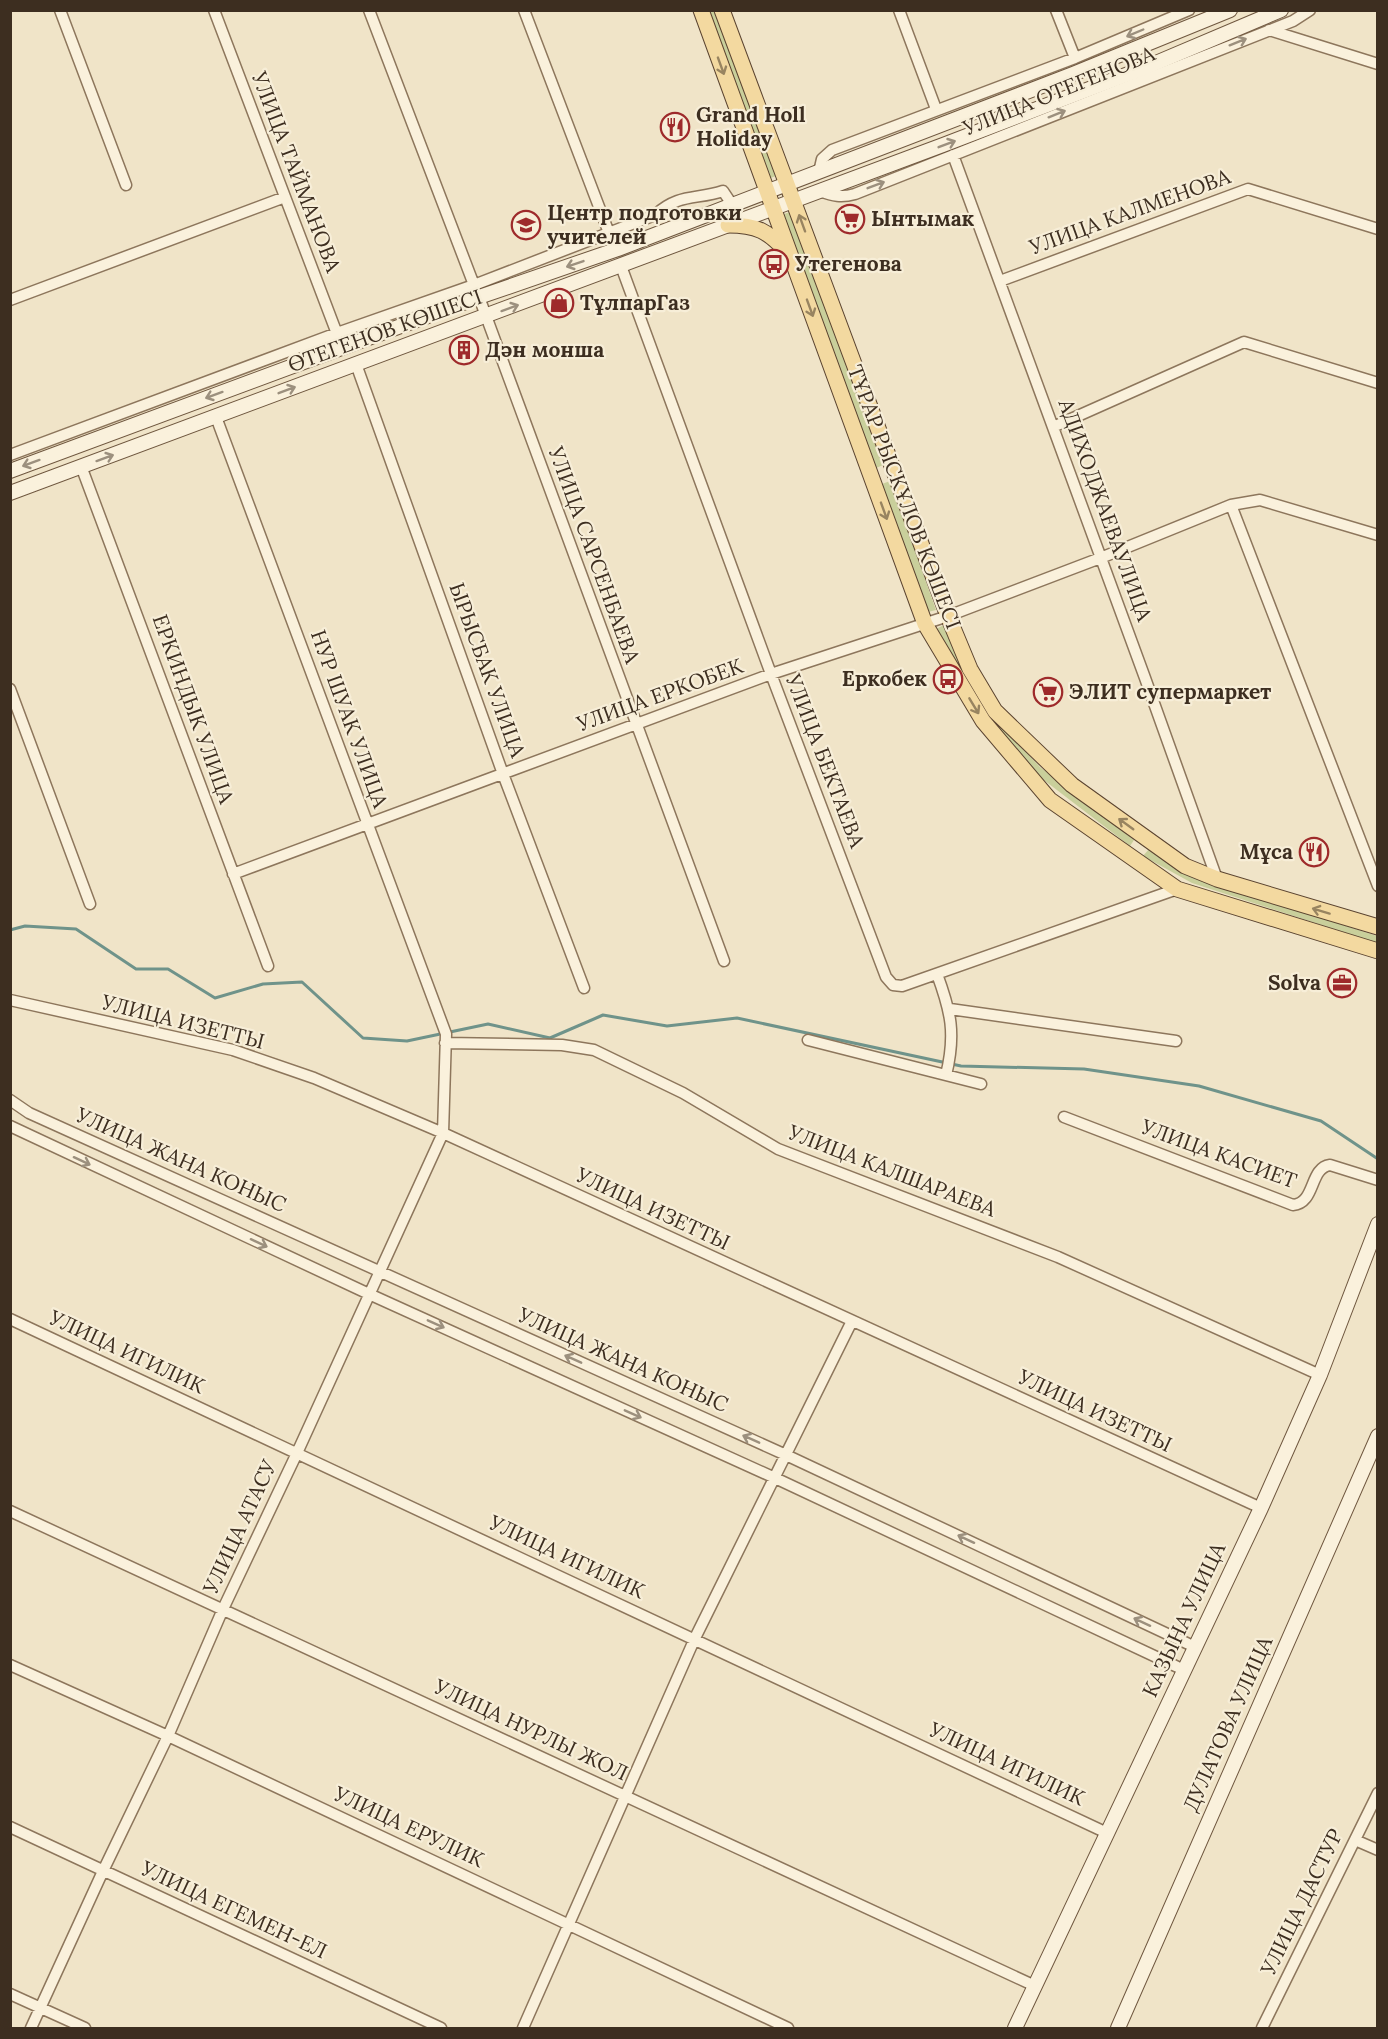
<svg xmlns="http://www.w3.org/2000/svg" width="1388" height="2039" viewBox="0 0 1388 2039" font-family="Lora,serif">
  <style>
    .green { fill: #c9cf9b }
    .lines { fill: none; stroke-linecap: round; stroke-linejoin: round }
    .stream { stroke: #6f938a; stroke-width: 3 }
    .street-casing { stroke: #8d765c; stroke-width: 13 }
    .secondary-casing { stroke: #6f573f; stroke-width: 16 }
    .primary-casing { stroke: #5b4430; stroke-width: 17 }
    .street { stroke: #faf1dc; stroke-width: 10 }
    .secondary { stroke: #faf1dc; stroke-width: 14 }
    .primary { stroke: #f3d9a0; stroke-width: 15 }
    .oneway { stroke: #9c907e }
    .oneway2 { stroke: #988460 }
    .labels { text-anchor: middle; stroke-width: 4.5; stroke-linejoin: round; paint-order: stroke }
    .street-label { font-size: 21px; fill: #3d2e20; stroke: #f7eed8 }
    .poi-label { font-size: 21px; font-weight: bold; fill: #3d2e20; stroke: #f7eed8; text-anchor: start }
  </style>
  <rect width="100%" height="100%" fill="#f0e4c8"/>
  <path class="green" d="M705 11H714L776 176 768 179Z
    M790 212 883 465 874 469 781 215Z
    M890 481 936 610 928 612 882 484Z
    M944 625 992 715 1040 767 1134 840 1130 846 1036 774 987 717 936 629Z
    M1149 849 1194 877 1377 936V943L1192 883 1143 856Z"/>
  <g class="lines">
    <path class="stream" d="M10 930 25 926 76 929 136 969H168L215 998 263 984 302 982 363 1038 407 1041 488 1024 550 1038 603 1015 667 1026 737 1018 961 1066 1084 1069 1199 1086 1321 1121 1378 1159"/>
    <g class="street-casing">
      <path id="street" d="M60 10 126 185
        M214 10 339 339
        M369 10 474 285
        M524 10 609 233 618 249
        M899 10 936 109
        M1056 10 1075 58
        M1269 30 1378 64
        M953 155C1043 396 1131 637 1217 879
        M819 172 822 159 832 150 1075 58 1189 10
        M820 191C833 196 841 198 855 194L1293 21 1310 10
        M621 266 771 674 886 977 893 985 902 986 1177 889
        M1000 281 1248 189 1378 229
        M479 297 724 961
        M10 300 285 197
        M356 364 503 774 584 988
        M1053 427 1244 342 1378 383
        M10 455 337 333 474 285 655 215C679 193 696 200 723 191L733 206
        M81 466 268 966
        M1231 505 1378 886
        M10 689 90 904
        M233 874 771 674 948 616 1103 557 1231 505 1260 500 1378 535
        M937 974C951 1012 956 1034 946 1075
        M10 1000 233 1050 314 1078 443 1133 1261 1508
        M950 1009 1176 1041
        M808 1040 981 1084
        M445 1043 562 1045 594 1050 683 1093 778 1149 1058 1257 1320 1375
        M10 1100 29 1113 786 1455 1195 1647
        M1064 1117 1293 1205C1316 1203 1309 1168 1330 1165L1378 1180
        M10 1126 369 1294 775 1478 1184 1670
        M10 1319 1107 1833
        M10 1511 1035 1986
        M10 1665 168 1736 788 2028
        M10 1827 441 2028
        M1355 1840 1378 1850
        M10 1994 85 2028
        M31 2028 103 1871 168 1736 223 1609 297 1453 443 1133 446 1034 216 417
        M523 2028 695 1638 852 1321
        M1262 2028 1378 1793"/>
    </g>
    <g class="secondary-casing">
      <path id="secondary" d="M10 471 479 297 618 249 1073 74 1230 10
        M10 493 943 145 1144 68 1281 10
        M1015 2028 1261 1508 1320 1375 1378 1224
        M1118 2028 1378 1436"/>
    </g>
    <g class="primary-casing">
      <path id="primary" d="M701 10 925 624 983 721 1050 800 1177 889 1378 951
        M722 10 948 616 970 669 995 711 1072 785 1185 866 1217 879 1378 927
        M728 225C757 225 768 231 787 252"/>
    </g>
    <use href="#street" class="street"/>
    <use href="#secondary" class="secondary"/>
    <use href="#primary" class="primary"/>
  </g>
  <defs><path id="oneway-shaft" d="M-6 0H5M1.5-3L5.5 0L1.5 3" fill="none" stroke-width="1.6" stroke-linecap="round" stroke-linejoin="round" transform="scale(1.5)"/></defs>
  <g class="oneway">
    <use href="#oneway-shaft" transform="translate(1135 33) rotate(157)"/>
    <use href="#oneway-shaft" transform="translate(1238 42) rotate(-22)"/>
    <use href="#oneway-shaft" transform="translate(1057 114) rotate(-22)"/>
    <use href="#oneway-shaft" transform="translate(947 144) rotate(-21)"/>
    <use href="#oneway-shaft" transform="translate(876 185) rotate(-21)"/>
    <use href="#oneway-shaft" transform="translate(575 264) rotate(161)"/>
    <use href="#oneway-shaft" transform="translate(510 308) rotate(-20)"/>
    <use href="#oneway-shaft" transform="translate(287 390) rotate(-21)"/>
    <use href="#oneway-shaft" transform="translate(214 395) rotate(160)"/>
    <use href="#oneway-shaft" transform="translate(105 458) rotate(-20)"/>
    <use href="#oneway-shaft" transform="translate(31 463) rotate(160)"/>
    <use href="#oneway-shaft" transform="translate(82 1161) rotate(25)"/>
    <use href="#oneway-shaft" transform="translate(259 1243) rotate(25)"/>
    <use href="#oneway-shaft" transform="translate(436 1324) rotate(24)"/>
    <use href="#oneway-shaft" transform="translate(573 1359) rotate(-156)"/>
    <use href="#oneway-shaft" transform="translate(633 1414) rotate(24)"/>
    <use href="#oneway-shaft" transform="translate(751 1439) rotate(-156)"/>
    <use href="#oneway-shaft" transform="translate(966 1539) rotate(-155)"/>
    <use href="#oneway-shaft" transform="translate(1142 1622) rotate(-155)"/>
  </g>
  <g class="oneway2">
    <use href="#oneway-shaft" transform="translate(721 66) rotate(70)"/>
    <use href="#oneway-shaft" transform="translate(802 223) rotate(-110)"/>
    <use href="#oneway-shaft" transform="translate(810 308) rotate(70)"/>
    <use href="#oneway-shaft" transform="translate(884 511) rotate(70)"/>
    <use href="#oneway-shaft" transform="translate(974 706) rotate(59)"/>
    <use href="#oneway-shaft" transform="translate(1126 824) rotate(-144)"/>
    <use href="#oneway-shaft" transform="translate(1321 911) rotate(-163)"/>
  </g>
  <defs>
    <g id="restaurant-ring" transform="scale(1.5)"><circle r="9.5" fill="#f7eed8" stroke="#9e2a2b" stroke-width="1.5"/><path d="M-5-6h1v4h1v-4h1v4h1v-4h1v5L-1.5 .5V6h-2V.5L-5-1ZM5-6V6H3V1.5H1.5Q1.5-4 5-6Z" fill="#9e2a2b"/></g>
    <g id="supermarket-ring" transform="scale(1.5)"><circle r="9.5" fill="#f7eed8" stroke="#9e2a2b" stroke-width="1.5"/><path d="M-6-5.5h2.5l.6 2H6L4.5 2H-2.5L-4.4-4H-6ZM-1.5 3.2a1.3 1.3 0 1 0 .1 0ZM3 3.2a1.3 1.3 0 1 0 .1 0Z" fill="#9e2a2b"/></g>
    <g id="school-ring" transform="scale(1.5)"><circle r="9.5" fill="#f7eed8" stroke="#9e2a2b" stroke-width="1.5"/><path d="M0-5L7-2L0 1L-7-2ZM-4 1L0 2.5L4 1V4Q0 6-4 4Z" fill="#9e2a2b"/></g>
    <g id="bus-ring" transform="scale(1.5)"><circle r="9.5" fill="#f7eed8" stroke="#9e2a2b" stroke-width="1.5"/><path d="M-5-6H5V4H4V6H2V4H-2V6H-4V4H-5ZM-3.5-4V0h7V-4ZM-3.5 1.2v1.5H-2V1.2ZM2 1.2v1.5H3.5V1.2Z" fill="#9e2a2b"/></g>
    <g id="shop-ring" transform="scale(1.5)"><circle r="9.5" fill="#f7eed8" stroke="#9e2a2b" stroke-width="1.5"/><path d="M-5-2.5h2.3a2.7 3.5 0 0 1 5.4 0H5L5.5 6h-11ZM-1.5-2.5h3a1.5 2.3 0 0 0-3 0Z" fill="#9e2a2b"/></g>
    <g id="building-ring" transform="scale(1.5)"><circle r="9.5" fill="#f7eed8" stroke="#9e2a2b" stroke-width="1.5"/><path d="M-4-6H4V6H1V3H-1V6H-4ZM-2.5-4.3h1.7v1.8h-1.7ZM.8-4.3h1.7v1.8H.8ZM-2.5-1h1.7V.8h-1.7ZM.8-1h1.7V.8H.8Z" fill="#9e2a2b"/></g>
    <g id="office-ring" transform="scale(1.5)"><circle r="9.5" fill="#f7eed8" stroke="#9e2a2b" stroke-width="1.5"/><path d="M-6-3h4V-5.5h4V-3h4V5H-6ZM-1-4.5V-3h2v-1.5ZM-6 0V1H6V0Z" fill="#9e2a2b"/></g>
  </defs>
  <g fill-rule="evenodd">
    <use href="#restaurant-ring" x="675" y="127"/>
    <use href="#supermarket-ring" x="850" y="219"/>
    <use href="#school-ring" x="526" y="225"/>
    <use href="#bus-ring" x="774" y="264"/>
    <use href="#shop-ring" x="559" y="303"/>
    <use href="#building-ring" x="464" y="350"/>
    <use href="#bus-ring" x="948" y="679"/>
    <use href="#supermarket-ring" x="1048" y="692"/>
    <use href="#restaurant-ring" x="1314" y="852"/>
    <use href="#office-ring" x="1342" y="983"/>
  </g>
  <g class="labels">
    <g class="street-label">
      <text transform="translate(1059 91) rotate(-22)" y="7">УЛИЦА ОТЕГЕНОВА</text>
      <text transform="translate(296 172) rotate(69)" y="7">УЛИЦА ТАЙМАНОВА</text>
      <text transform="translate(1130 212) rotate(-20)" y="7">УЛИЦА КАЛМЕНОВА</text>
      <text transform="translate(385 331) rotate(-20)" y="7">ӨТЕГЕНОВ КӨШЕСІ</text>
      <text transform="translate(904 497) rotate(69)" y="7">ТҰРАР РЫСКҰЛОВ КӨШЕСІ</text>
      <text transform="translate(1105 510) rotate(70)" y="7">АДИХОДЖАЕВАУЛИЦА</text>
      <text transform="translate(594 555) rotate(70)" y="7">УЛИЦА САРСЕНБАЕВА</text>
      <text transform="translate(487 670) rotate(70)" y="7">ЫРЫСБАК УЛИЦА</text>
      <text transform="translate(660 695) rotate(-20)" y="7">УЛИЦА ЕРКОБЕК</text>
      <text transform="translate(193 709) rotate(70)" y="7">ЕРКИНДЫК УЛИЦА</text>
      <text transform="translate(349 719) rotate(70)" y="7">НУР ШУАК УЛИЦА</text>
      <text transform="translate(825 761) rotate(69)" y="7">УЛИЦА БЕКТАЕВА</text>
      <text transform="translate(183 1022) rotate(14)" y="7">УЛИЦА ИЗЕТТЫ</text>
      <text transform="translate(1219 1154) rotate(20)" y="7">УЛИЦА КАСИЕТ</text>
      <text transform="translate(181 1160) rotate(24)" y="7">УЛИЦА ЖАНА КОНЫС</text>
      <text transform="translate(892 1171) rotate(21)" y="7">УЛИЦА КАЛШАРАЕВА</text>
      <text transform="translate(653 1209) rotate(25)" y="7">УЛИЦА ИЗЕТТЫ</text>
      <text transform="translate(127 1352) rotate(25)" y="7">УЛИЦА ИГИЛИК</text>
      <text transform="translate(623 1360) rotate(24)" y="7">УЛИЦА ЖАНА КОНЫС</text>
      <text transform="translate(1095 1411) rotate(25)" y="7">УЛИЦА ИЗЕТТЫ</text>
      <text transform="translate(240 1527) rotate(-65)" y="7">УЛИЦА АТАСУ</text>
      <text transform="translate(567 1557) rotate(25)" y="7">УЛИЦА ИГИЛИК</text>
      <text transform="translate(1184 1620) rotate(-65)" y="7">КАЗЫНА УЛИЦА</text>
      <text transform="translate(1228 1724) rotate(-66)" y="7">ДУЛАТОВА УЛИЦА</text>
      <text transform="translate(531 1730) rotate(25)" y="7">УЛИЦА НУРЛЫ ЖОЛ</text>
      <text transform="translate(1007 1764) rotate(25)" y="7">УЛИЦА ИГИЛИК</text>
      <text transform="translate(409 1827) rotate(25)" y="7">УЛИЦА ЕРУЛИК</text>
      <text transform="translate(1302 1902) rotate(-64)" y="7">УЛИЦА ДАСТУР</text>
      <text transform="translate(234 1910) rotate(25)" y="7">УЛИЦА ЕГЕМЕН-ЕЛ</text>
    </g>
    <g class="poi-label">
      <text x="696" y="122">Grand Holl<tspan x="696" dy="24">Holiday</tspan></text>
      <text x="547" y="220">Центр подготовки<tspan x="547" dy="24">учителей</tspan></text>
      <text x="871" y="226">Ынтымак</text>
      <text x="795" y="271">Утегенова</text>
      <text x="580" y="310">ТұлпарГаз</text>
      <text x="485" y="357">Дән монша</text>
      <text x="927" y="686" text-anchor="end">Еркобек</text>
      <text x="1069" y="699">ЭЛИТ супермаркет</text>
      <text x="1293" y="859" text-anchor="end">Мұса</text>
      <text x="1321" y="990" text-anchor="end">Solva</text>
    </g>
  </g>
  <rect width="1388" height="2039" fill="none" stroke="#3d2e20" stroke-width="24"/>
</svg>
